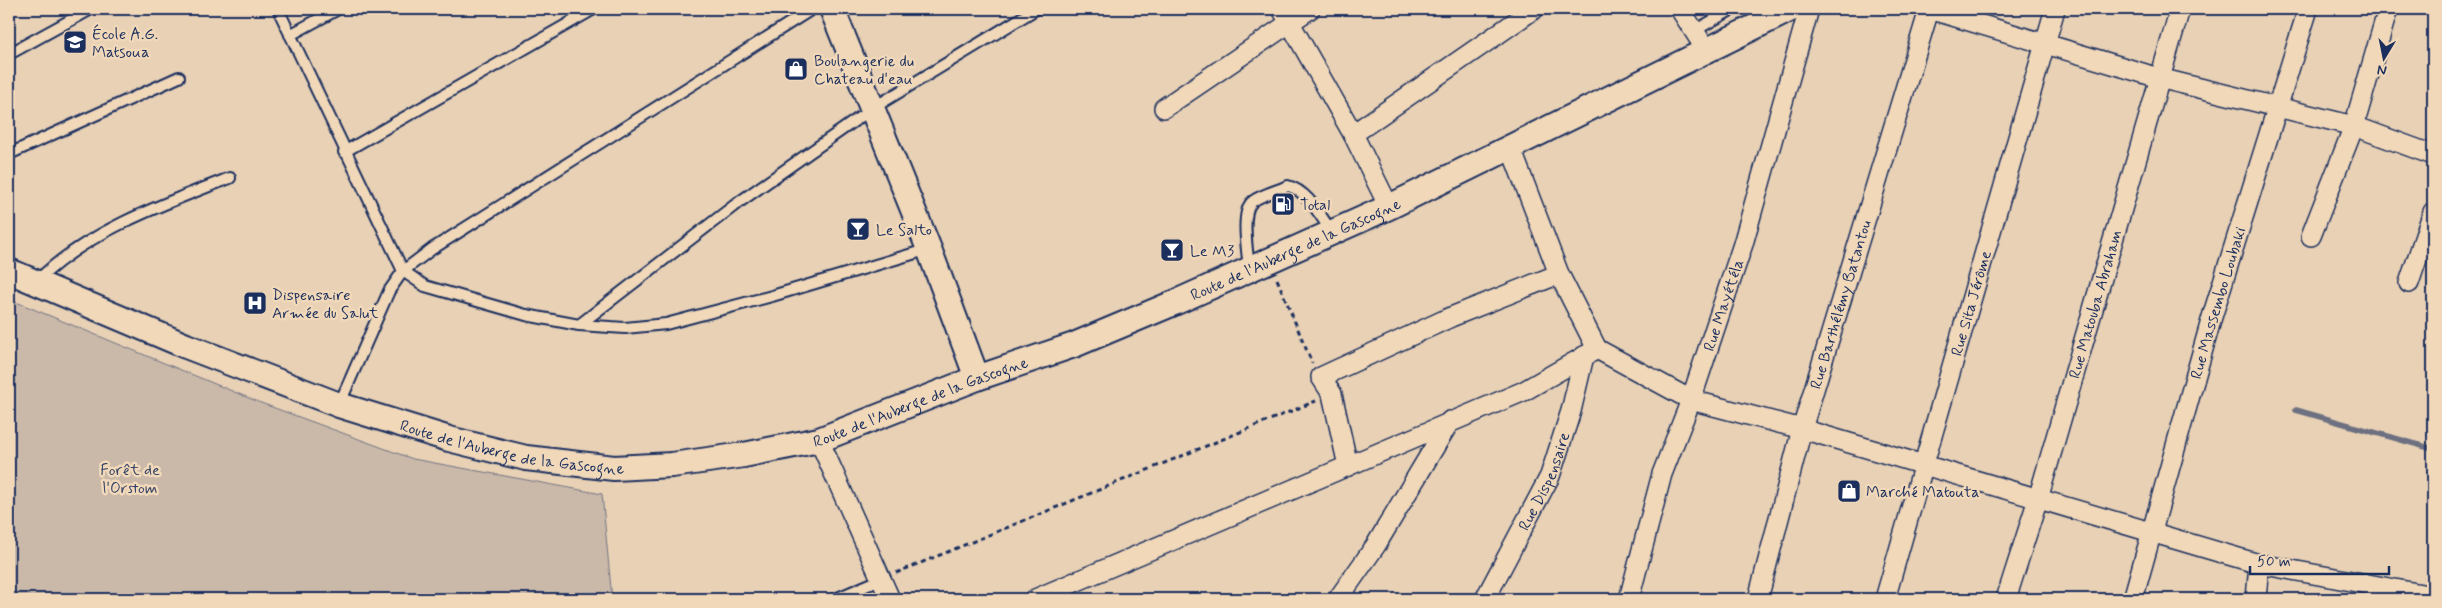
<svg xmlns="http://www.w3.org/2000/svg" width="2442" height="608" viewBox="0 0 2442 608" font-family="Mynerve,sans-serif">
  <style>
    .green { fill: #cab9a9; stroke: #727484 }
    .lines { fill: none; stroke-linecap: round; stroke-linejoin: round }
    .stream { stroke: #6c6f80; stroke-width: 5.5 }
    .service-casing { stroke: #1b2f5e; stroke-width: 14 }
    .minor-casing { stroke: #1b2f5e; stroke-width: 22 }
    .tertiary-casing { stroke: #1b2f5e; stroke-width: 28 }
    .path { stroke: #1b2f5e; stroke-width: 3; stroke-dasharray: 5 4; stroke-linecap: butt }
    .service { stroke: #f1d8b9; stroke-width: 10 }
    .minor { stroke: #f1d8b9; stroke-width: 19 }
    .tertiary { stroke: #f1d8b9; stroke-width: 24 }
    .labels { text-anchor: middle; stroke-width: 5; stroke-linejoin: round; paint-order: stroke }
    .poi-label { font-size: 16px; fill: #1b2f5e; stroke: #f1d8b9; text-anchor: start }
    .street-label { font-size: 16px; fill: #1b2f5e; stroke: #f1d8b9 }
    .park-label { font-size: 16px; fill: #354469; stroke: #f1d8b9 }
  </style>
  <rect width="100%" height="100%" fill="#e8d1b5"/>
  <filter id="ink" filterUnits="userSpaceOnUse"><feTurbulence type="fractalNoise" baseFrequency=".02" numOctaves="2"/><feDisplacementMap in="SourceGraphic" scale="10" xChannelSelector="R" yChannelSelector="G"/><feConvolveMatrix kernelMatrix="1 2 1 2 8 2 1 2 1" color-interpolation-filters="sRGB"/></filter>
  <g filter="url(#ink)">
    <path class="green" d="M9 299 261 403 413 459 602 494 612 599H9Z"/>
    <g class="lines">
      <path class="stream" d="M2296 410 2433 449"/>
      <g class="service-casing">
        <path id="service" d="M278 9 403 271 425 286 526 315 579 325 625 328 666 324 772 296 929 249
          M1694 31 1733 9
          M290 35 338 9
          M9 54 91 9
          M344 152 594 9
          M9 154 179 77
          M1249 269C1248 254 1240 213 1252 202 1258 196 1279 190 1288 186 1308 191 1320 216 1332 232
          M37 281C86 232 165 203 230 178
          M579 325 735 205 873 108 1036 9
          M339 405 389 291 403 271 432 249 812 9
          M835 599 882 579"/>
      </g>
      <g class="minor-casing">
        <g id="minor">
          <path d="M1282 9 1353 134 1389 207"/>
          <path d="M1680 9 1707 51"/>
          <path d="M1929 9 2159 78 2354 126 2433 155"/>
          <path d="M1164 108 1310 9"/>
          <path d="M1353 134 1534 9"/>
          <path d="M1510 146 1559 274 1597 349 1691 400 1802 429 2259 564 2433 596"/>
          <path d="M2311 236 2354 126 2388 9"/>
          <path d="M2409 283 2433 212"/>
          <path d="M819 440 890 599"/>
          <path d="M1348 466 1332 394 1321 377 1451 317 1559 274"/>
          <path d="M1035 599 1524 391 1597 349"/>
          <path d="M1338 599 1376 545 1450 421"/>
          <path id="s1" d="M1485 599 1550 476 1571 411 1584 356"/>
          <path id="s2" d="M1629 599 1662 474 1691 400 1743 244 1809 9"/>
          <path id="s3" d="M1758 599 1802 429 1929 10"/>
          <path id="s4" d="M1885 599 2055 9"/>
          <path id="s5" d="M2006 599 2038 499 2180 9"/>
          <path id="s6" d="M2133 599 2212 317 2308 9"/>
          <path d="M2256 599 2259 564"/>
        </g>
      </g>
      <g class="tertiary-casing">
        <g id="tertiary">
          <path d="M832 9 929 249 977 378"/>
          <path id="s7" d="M9 271 186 346 339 405 449 439 526 458 614 468 672 465 744 455 819 440 977 378 1074 345 1174 303 1389 207 1791 9"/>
        </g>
      </g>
      <path class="path" d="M1277 279 1312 363
        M896 573 1316 401"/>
      <use href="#service" class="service"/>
      <use href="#minor" class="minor"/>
      <use href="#tertiary" class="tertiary"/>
    </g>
  </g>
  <defs>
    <g id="school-square" transform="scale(1.25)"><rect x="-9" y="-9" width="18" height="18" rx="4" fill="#1b2f5e" stroke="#f1d8b9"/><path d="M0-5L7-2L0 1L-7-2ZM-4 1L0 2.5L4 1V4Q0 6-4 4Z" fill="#fff"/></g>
    <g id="shop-square" transform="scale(1.25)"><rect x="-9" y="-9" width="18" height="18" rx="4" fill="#1b2f5e" stroke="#f1d8b9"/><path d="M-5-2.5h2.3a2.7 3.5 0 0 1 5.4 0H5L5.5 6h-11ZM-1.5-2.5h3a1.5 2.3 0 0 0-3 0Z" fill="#fff"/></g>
    <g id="fuel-square" transform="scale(1.25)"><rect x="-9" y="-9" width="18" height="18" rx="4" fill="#1b2f5e" stroke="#f1d8b9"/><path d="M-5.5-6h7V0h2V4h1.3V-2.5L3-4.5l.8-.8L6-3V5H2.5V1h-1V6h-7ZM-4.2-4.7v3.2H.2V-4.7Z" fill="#fff"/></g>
    <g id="bar-square" transform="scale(1.25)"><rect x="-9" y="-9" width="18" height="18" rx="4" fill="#1b2f5e" stroke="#f1d8b9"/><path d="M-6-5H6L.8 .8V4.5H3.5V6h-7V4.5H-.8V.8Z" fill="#fff"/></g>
    <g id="hospital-square" transform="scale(1.25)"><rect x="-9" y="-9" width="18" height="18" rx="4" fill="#1b2f5e" stroke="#f1d8b9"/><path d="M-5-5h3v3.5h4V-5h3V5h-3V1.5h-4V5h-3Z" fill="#fff"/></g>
  </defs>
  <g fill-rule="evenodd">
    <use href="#school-square" x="75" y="42"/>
    <use href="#shop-square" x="796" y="69"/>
    <use href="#fuel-square" x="1283" y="204"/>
    <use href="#bar-square" x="858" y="229"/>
    <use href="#bar-square" x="1172" y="250"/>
    <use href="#hospital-square" x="255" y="303"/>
    <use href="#shop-square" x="1849" y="491"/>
  </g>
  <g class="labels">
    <g class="poi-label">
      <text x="92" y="39">École A.G.<tspan x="92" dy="18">Matsoua</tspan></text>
      <text x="814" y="66">Boulangerie du<tspan x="814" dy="18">Chateau d'eau</tspan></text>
      <text x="1300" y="210">Total</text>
      <text x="876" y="235">Le Salto</text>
      <text x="1190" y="256">Le M3</text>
      <text x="272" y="300">Dispensaire<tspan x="272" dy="18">Armée du Salut</tspan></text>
      <text x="1866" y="497">Marché Matouta</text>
    </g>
    <g class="street-label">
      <text dy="6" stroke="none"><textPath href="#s7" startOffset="1360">Route de l'Auberge de la Gascogne</textPath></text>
      <text dy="6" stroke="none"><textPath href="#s6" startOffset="308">Rue Massembo Loubaki</textPath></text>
      <text dy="6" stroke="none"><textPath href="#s3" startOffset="306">Rue Barthélémy Batantou</textPath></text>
      <text dy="6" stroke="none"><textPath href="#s4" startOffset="308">Rue Sita Jérôme</textPath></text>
      <text dy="6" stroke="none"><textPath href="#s5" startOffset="308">Rue Matouba Abraham</textPath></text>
      <text dy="6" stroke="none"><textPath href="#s2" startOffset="309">Rue Mayétéla</textPath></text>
      <text dy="6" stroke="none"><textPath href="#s7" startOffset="955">Route de l'Auberge de la Gascogne</textPath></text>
      <text dy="6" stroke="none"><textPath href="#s7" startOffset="535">Route de l'Auberge de la Gascogne</textPath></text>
      <text dy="6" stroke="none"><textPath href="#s1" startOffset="132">Rue Dispensaire</textPath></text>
    </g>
    <g class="park-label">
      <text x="130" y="475">Forêt de<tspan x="130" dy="18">l'Orstom</tspan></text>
    </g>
  </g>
  <rect width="2442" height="608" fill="none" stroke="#f1d8b9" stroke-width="30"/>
  <rect x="15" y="15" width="2412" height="578" fill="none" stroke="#1b2f5e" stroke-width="2" filter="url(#ink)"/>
  <g transform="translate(2384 58) rotate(190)" stroke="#f1d8b9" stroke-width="4" paint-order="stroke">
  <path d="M0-4L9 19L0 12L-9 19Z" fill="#1b2f5e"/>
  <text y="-8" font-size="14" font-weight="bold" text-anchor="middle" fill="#1b2f5e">N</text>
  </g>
  <path d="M2250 566v8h139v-8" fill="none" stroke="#1b2f5e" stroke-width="2.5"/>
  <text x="2257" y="566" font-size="15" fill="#1b2f5e" stroke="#f1d8b9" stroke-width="4" paint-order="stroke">50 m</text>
</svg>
